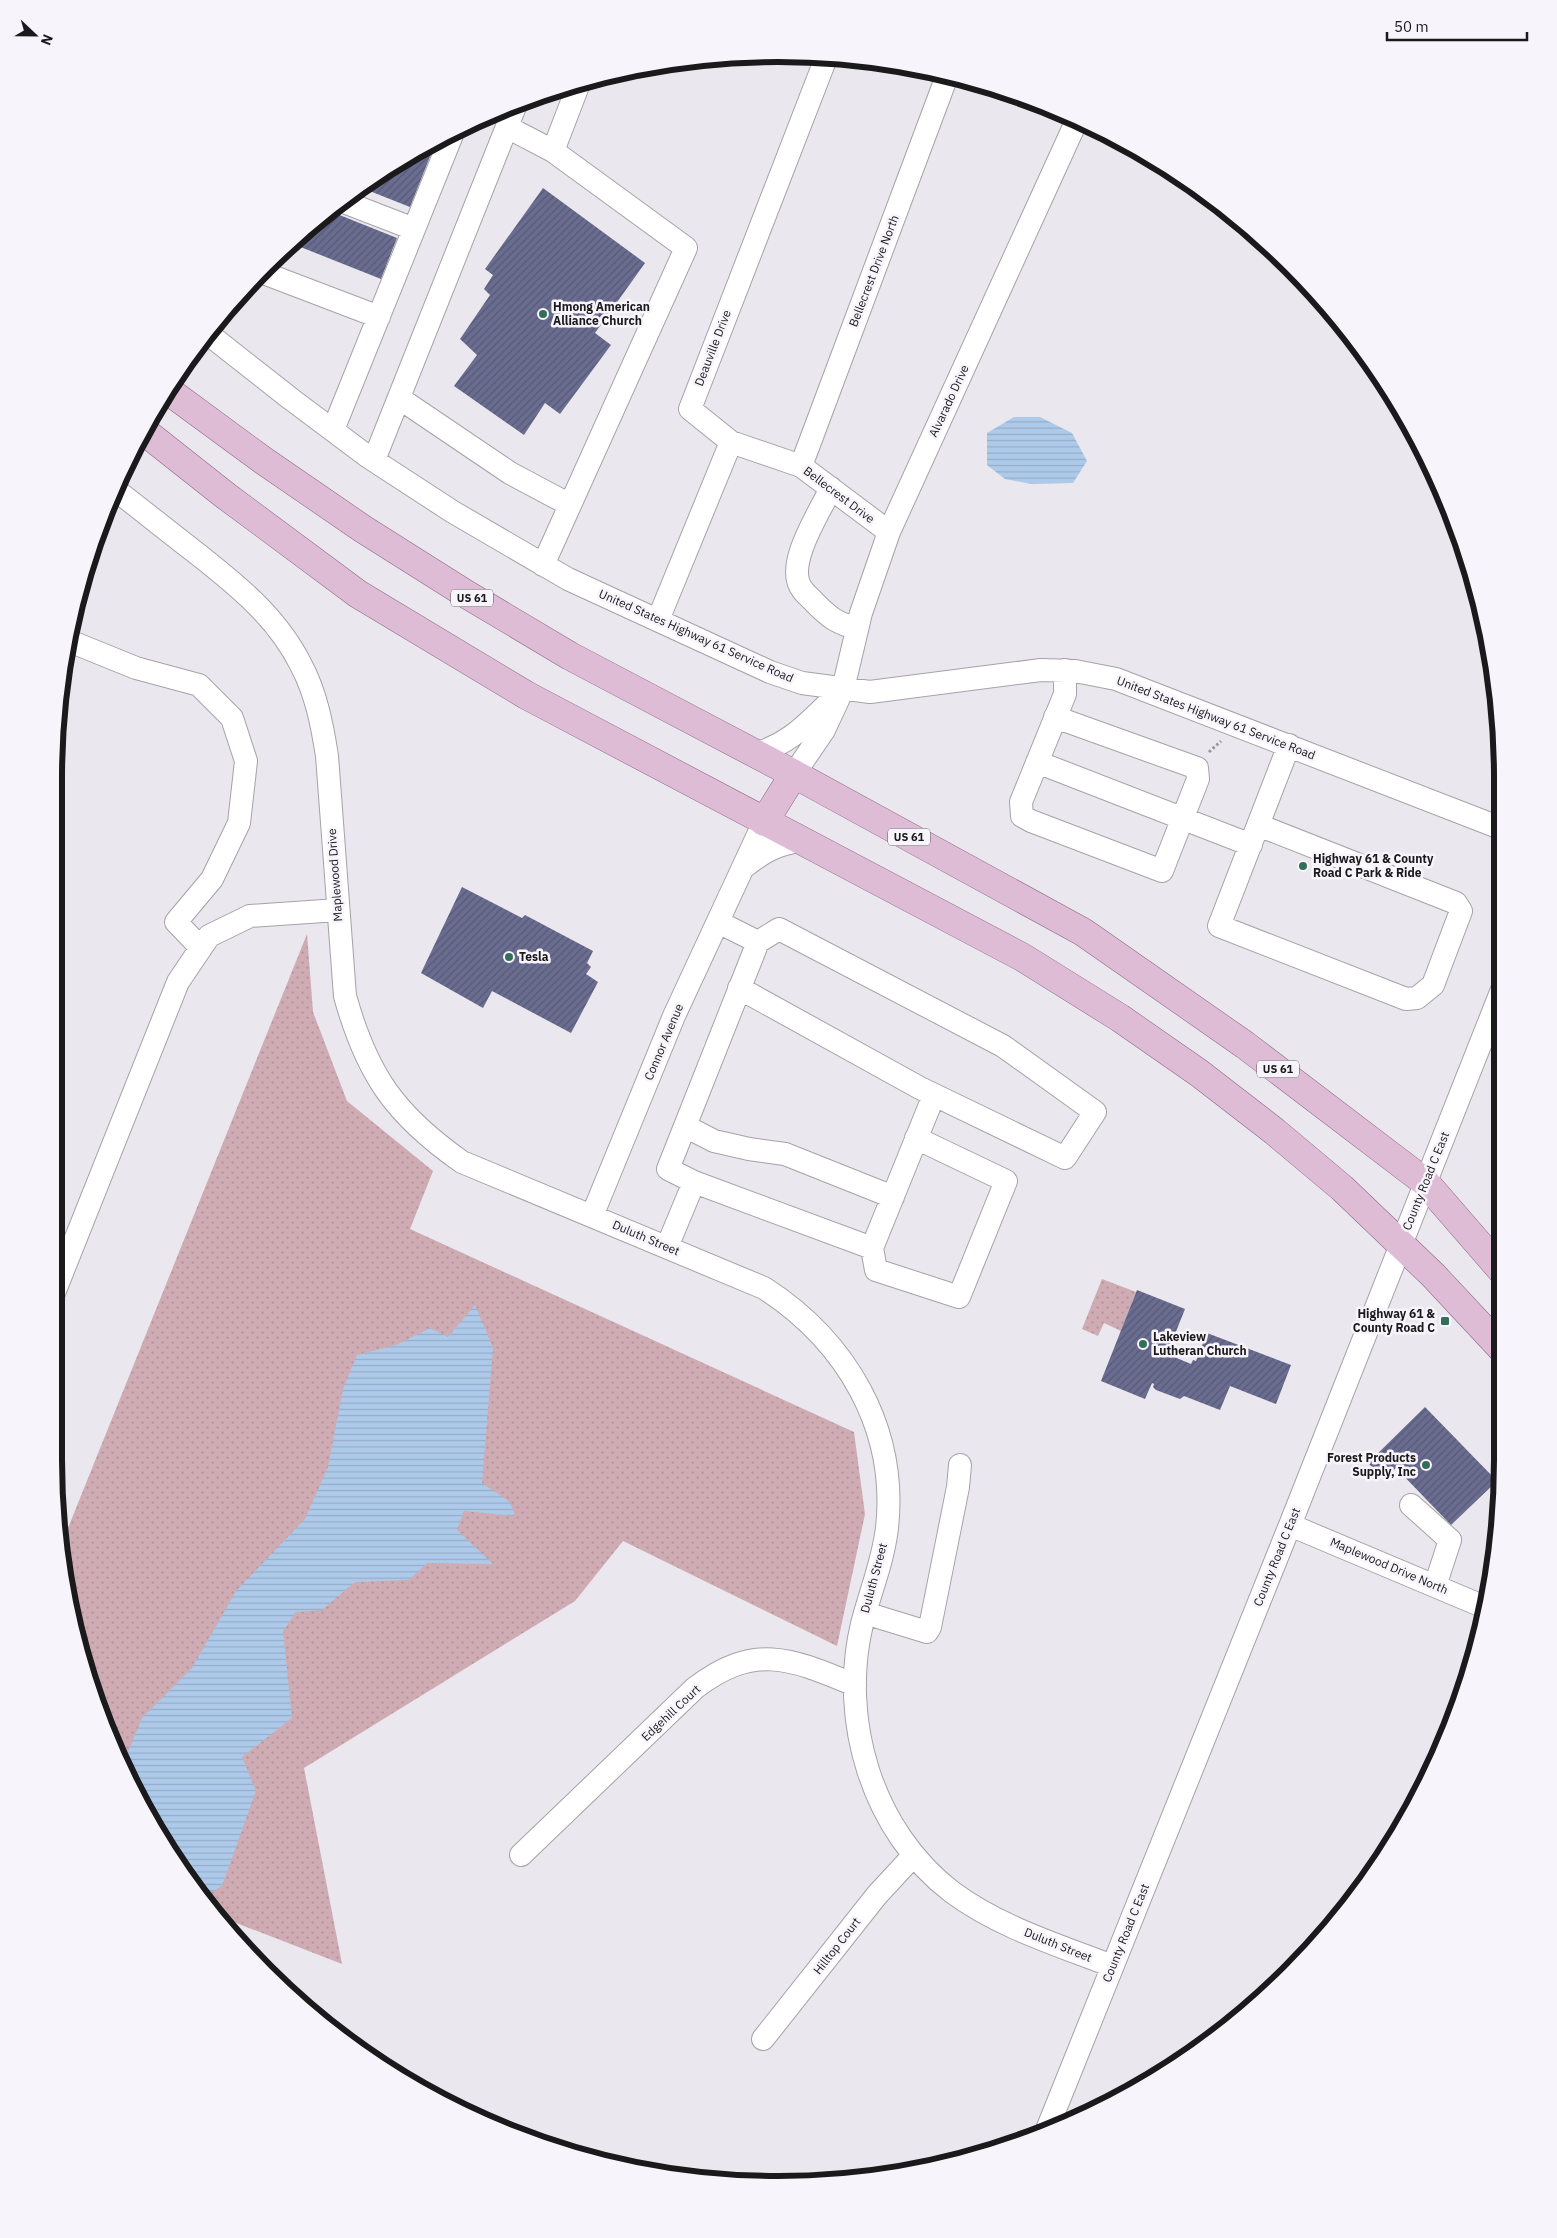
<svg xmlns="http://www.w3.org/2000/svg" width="1557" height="2238" viewBox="0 0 1557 2238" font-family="'IBM Plex Sans',sans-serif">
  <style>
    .grass { fill: url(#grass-dots) }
    .water { fill: url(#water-rules) }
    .building { fill: url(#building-hatch) }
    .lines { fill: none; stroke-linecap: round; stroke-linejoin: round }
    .minor-casing { stroke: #a5a2a8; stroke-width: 24 }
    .major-casing { stroke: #8c6683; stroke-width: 29 }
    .path { stroke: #98969b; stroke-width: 3; stroke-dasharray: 2.5 2.5; stroke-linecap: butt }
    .minor { stroke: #fff; stroke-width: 22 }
    .major { stroke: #dfbcd6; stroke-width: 28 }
    .poi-dot { fill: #326f5a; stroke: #f8f4fb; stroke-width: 2 }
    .labels { text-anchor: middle; stroke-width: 5; stroke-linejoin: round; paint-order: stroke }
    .shield { fill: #f8f4fb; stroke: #5d5b5e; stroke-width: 1 }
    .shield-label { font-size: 11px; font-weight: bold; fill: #1a191b }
    .street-label { font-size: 12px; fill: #1a191b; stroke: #f8f4fb }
    .poi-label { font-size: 12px; font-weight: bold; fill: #1a191b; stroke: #f8f4fb; text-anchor: start }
    .rim { fill: none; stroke: #1a191b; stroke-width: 6 }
  </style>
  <defs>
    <pattern id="grass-dots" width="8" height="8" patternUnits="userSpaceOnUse" patternTransform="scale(1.25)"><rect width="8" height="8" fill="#cfabb3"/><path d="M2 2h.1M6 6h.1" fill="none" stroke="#b19399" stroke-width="1.8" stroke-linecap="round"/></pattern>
    <pattern id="water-rules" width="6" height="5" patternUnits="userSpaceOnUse" patternTransform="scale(1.25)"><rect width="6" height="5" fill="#aecaea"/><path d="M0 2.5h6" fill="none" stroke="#95adc8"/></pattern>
    <pattern id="building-hatch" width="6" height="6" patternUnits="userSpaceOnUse" patternTransform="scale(1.25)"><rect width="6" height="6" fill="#6a6d90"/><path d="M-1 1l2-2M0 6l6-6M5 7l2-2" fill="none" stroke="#565975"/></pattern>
  </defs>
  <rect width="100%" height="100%" fill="#eae7ee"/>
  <path class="grass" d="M307 934 313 1012 347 1101 433 1171 410 1229 854 1432 865 1514 837 1646 623 1541 575 1601 304 1768 342 1964 226 1919 176 1862 109 1737 79 1647 64 1538Z
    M1102 1279 1136 1292 1121 1331 1104 1323 1098 1336 1082 1329Z"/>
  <path class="water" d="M1014 417H1040L1072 433 1087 461 1073 483 1031 484 1005 479 987 465V433Z
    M475 1305 493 1348 482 1483 510 1502 515 1516 464 1511 457 1530 493 1564 427 1563 409 1580 355 1582 322 1610 296 1612 283 1631 292 1718 242 1757 256 1791 222 1886 205 1896 176 1862 123 1764 142 1718 192 1668 236 1591 305 1519 328 1467 343 1389 357 1355 396 1345 430 1328 448 1337Z"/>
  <path class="building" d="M430 147 433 149 410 207 362 188 376 176Z
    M543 188 645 263 595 333 611 345 560 414 545 403 524 435 454 386 477 355 460 339 490 295 484 289 493 275 485 269Z
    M332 212 397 238 381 279 293 244Z
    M462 887 522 918 525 915 593 951 587 963 591 967 586 974 598 982 571 1033 492 991 483 1008 421 973Z
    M1137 1290 1185 1309 1167 1354 1191 1364 1193 1360 1196 1361 1207 1333 1291 1365 1276 1404 1230 1386 1220 1410 1184 1396 1180 1399 1156 1390 1153 1387 1154 1384 1152 1383 1145 1399 1101 1381Z
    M1425 1407 1497 1481 1451 1525 1396 1468 1384 1479 1368 1463Z"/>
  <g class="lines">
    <g class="minor-casing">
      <path id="minor" d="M826 58 690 409 731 442 801 466 889 532
        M507 127 553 151
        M344 202 414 229
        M261 272 379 317
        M207 333 291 399 367 456 453 512 568 579 770 672 802 683 870 692 1041 670 1075 671 1116 679 1503 829
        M399 398 510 473 570 505
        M333 430 452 135
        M374 460 516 104
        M801 466 947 76
        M831 488C820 512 784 565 802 589 805 594 811 598 815 603 831 619 836 622 857 629
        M117 491C143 511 169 532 195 552 237 585 277 617 301 665 316 693 322 724 327 756L345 996C367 1075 395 1115 462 1162L764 1288C846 1341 898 1428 887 1528 883 1562 870 1592 862 1624 839 1720 872 1831 952 1892 999 1927 1058 1945 1112 1966
        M543 565 686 248 553 151 578 86
        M658 620 731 442
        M67 640 136 668 199 685 232 718 246 761 239 823 212 879 176 922 201 948
        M1055 717 1197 768 1198 779 1162 871 1031 821 1022 816 1021 802 1065 694V670
        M755 754C792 743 808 722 835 697
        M1037 762 1251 845
        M794 774 824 730 843 689 861 613 889 532 1077 120
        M1258 825 1456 903 1461 911 1433 985 1417 998 1406 999 1219 926 1289 745
        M743 868C763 852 775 845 800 841
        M718 922 758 942 668 1169 694 1182 872 1248
        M739 988 920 1088 1065 1158 1095 1112 1003 1046 779 929 758 942
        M685 1126 714 1141 749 1149 785 1154 893 1197
        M916 1138 1006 1181 959 1297 876 1270 872 1248 934 1095
        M592 1216 674 1016 764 822
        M667 1247 694 1182
        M54 1293 178 982 209 936 250 916 338 910
        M1411 1505 1450 1540 1435 1586
        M1290 1525 1487 1608
        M865 1613 927 1632 930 1627 958 1487 960 1465
        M521 1855 695 1688C755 1642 792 1659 855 1685
        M763 2039 877 1895 914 1855
        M1048 2127 1290 1525 1503 987"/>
    </g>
    <g class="major-casing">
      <path id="major" d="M170 392 264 461 363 529 466 594 570 656 794 774 1083 932 1245 1045 1425 1182 1503 1272
        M145 432 226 496 358 594 526 695 1022 957 1120 1018 1199 1073 1274 1131 1342 1188 1433 1275 1503 1350
        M764 822 794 774"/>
    </g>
    <path class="path" d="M1209 752 1221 741"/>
    <use href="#minor" class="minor"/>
    <use href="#major" class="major"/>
  </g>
  <g class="poi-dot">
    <circle cx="543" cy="314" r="5"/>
    <circle cx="1303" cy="866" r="5"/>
    <circle cx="509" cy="957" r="5"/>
    <rect x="1440" y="1316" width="10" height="10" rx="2.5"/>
    <circle cx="1143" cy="1344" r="5"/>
    <circle cx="1426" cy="1465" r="5"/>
  </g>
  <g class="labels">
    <g class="shield">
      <rect x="451" y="589.5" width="42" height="17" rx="4"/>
      <rect x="888" y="828.5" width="42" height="17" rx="4"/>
      <rect x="1257" y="1060.5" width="42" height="17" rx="4"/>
    </g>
    <g class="shield-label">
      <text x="472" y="602">US 61</text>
      <text x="909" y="841">US 61</text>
      <text x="1278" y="1073">US 61</text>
    </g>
    <g class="street-label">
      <text transform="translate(874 271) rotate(-69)" y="4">Bellecrest Drive North</text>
      <text transform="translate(713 348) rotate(-69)" y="4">Deauville Drive</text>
      <text transform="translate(949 401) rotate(-65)" y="4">Alvarado Drive</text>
      <text transform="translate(839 495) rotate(37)" y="4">Bellecrest Drive</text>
      <text transform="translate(696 636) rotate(24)" y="4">United States Highway 61 Service Road</text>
      <text transform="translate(1216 718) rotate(21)" y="4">United States Highway 61 Service Road</text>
      <text transform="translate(335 875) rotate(-94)" y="4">Maplewood Drive</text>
      <text transform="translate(664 1042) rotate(-67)" y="4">Connor Avenue</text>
      <text transform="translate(1426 1181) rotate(-68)" y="4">County Road C East</text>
      <text transform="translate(646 1238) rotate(23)" y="4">Duluth Street</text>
      <text transform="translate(1277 1557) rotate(-68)" y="4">County Road C East</text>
      <text transform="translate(1389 1566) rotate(23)" y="4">Maplewood Drive North</text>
      <text transform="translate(874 1578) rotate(-75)" y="4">Duluth Street</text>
      <text transform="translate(671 1713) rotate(-43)" y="4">Edgehill Court</text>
      <text transform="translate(1126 1933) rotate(-68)" y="4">County Road C East</text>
      <text transform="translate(1058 1945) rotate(22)" y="4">Duluth Street</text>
      <text transform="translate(837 1946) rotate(-52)" y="4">Hilltop Court</text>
    </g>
    <g class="poi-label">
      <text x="553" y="311">Hmong American<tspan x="553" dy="14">Alliance Church</tspan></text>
      <text x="1313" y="863">Highway 61 &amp; County<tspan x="1313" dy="14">Road C Park &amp; Ride</tspan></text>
      <text x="519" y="961">Tesla</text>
      <text x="1435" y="1318" text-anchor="end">Highway 61 &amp;<tspan x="1435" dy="14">County Road C</tspan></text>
      <text x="1153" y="1341">Lakeview<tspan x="1153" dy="14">Lutheran Church</tspan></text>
      <text x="1416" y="1462" text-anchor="end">Forest Products<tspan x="1416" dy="14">Supply, Inc</tspan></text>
    </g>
  </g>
  <path d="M0 0H1557V2238H0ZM778 62H778A716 716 0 0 1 1494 778V1460A716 716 0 0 1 778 2176H778A716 716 0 0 1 62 1460V778A716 716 0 0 1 778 62Z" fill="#f8f4fb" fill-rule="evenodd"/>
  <path class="rim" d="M778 62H778A716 716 0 0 1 1494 778V1460A716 716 0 0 1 778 2176H778A716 716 0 0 1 62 1460V778A716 716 0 0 1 778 62Z"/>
  <g transform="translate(35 35) rotate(112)" stroke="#f8f4fb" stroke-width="4" paint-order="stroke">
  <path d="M0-4L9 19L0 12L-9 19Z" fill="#1a191b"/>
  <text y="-8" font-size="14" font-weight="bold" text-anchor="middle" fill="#1a191b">N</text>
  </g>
  <path d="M1387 32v8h140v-8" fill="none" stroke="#1a191b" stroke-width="2.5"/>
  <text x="1394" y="32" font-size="15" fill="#1a191b" stroke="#f8f4fb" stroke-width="4" paint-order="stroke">50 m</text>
</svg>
